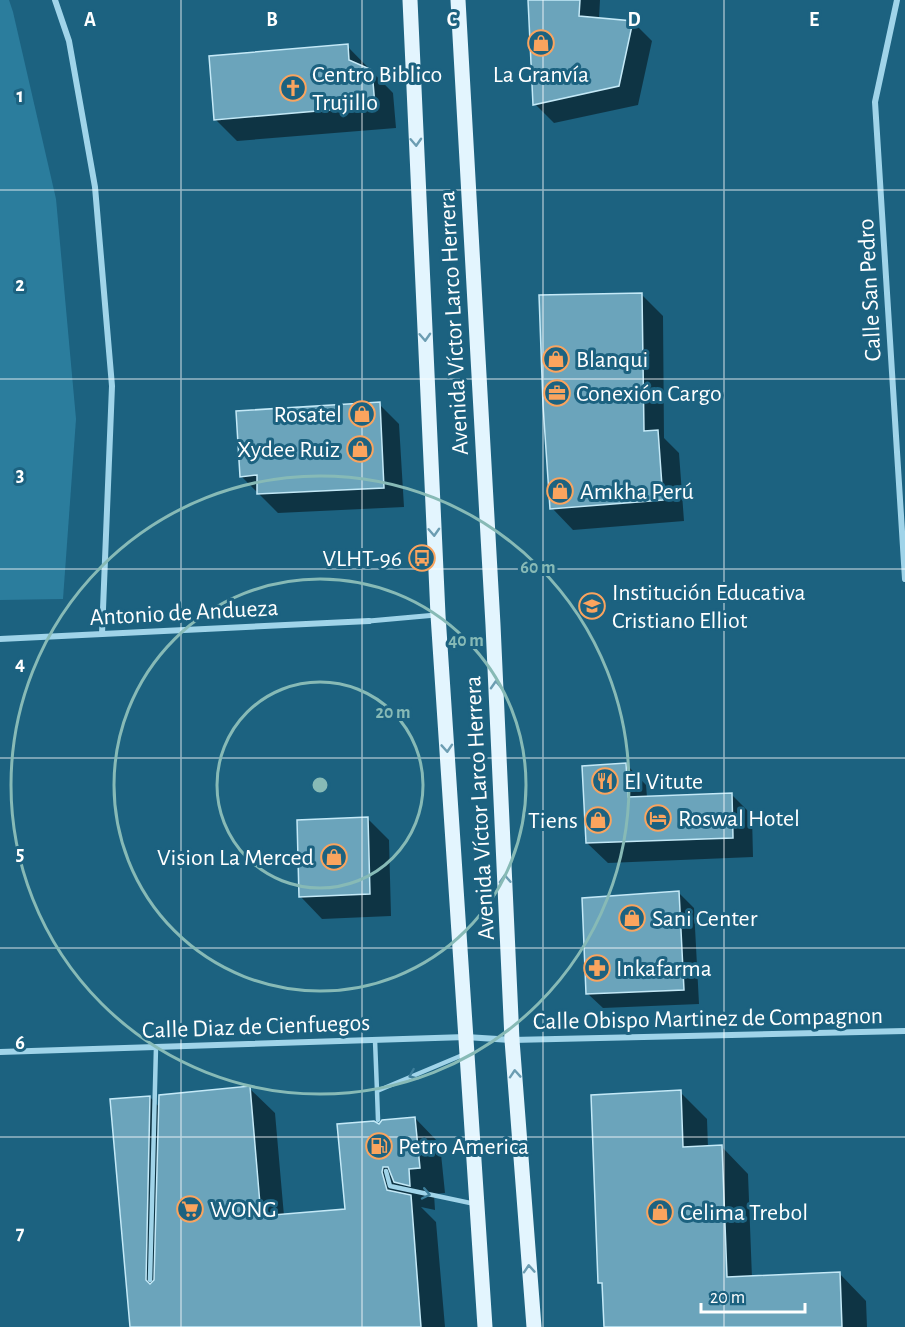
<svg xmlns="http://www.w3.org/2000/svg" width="905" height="1327" viewBox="0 0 905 1327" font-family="'Alegreya Sans',sans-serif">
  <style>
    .green { fill: #2b7d9d }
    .shadow { fill: #0007 }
    .building { fill: #6ba4bb; stroke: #c4e9f7; stroke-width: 1.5 }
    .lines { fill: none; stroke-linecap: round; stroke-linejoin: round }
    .service { stroke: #a0d4e9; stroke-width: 4.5 }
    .pedestrian { stroke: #a0d4e9; stroke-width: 5 }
    .minor { stroke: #a0d4e9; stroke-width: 6 }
    .primary { stroke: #e3f5fe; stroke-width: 15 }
    .oneway { stroke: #6c9db2 }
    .oneway2 { stroke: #3d7e9a }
    .grid { fill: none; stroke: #fff; stroke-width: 1.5; stroke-opacity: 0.55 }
    .ring { fill: none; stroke: #87bab6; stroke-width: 3 }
    .labels { text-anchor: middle; stroke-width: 6; stroke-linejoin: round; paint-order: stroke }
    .poi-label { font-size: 24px; fill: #fff; stroke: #1c6280; text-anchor: start }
    .street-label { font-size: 24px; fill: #fff; stroke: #1c6280 }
    .grid-label { font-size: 20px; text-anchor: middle; font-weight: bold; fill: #fff; stroke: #1c6280; stroke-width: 6; stroke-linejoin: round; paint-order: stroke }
    .centre { fill: #87bab6; stroke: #1c6280; stroke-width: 3 }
    .ring-label { font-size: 18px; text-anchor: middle; font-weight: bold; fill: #87bab6; stroke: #1c6280; stroke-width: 6; stroke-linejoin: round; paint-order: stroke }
  </style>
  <rect width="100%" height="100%" fill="#1c6280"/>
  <path class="green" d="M0 0H9L13 12 56 199 76 419 63 599 0 600Z"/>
  <path class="shadow" d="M529 0H600L599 19 633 22 652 41 638 105 554 123 535 104Z
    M347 46 393 93 396 128 237 141 215 119Z
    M641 294 663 316 664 438 679 453 684 521 573 530 552 508Z
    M379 404 399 424 404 507 278 513 241 476Z
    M626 764 646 785 647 797 731 794 752 815 753 857 608 863 587 843Z
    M367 818 389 840 391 916 322 919 301 897Z
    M679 893 694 908 699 1004 603 1008 588 994Z
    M249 1088 275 1113 284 1216 347 1210 379 1126 415 1118 440 1144 445 1193 434 1194 435 1210 421 1207 436 1222 445 1327H131L150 1097 160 1108Z
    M680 1092 707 1119 708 1148 722 1147 748 1174 752 1278 840 1274 866 1301 867 1327H606L604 1286 600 1282Z"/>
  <path class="building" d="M528 0H580L579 16 633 21 619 86 533 105Z
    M348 44 349 60 372 70 375 106 214 120 209 56Z
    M642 293 644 431 658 430 663 500 550 509 543 405 539 295Z
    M380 402 384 488 257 494V475L240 477 236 411Z
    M626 763 628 797 732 793 733 838 586 843 582 766Z
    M368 817 370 894 299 897 297 820Z
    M679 891 684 990 586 994 582 898Z
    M250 1086 261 1216 345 1209 337 1124 374 1121 379 1124 382 1120 415 1117 420 1168 409 1169 410 1186 394 1182 388 1167H383L382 1172 387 1190 411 1195 421 1327H130L110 1099 150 1096 146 1280 150 1284 154 1280 159 1095Z
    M681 1090 683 1147 722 1145 727 1277 840 1272 842 1327H604L602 1283H598L591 1095Z"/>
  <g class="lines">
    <path class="service" d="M375 1040 377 1091
      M378 1120 377 1091 465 1054
      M386 1171 390 1186 475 1204
      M150 1280 156 1047"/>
    <path class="pedestrian" d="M369 621 436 615"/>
    <path class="minor" d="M55 0 69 41 95 187 112 386 102 634
      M897 0 875 102 905 579
      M0 639 369 621
      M0 1052 466 1037 512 1040 905 1031"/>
    <path class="primary" d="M410 0 438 615 485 1327
      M458 0 493 625 512 1040 534 1327"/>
  </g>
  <defs><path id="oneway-chevron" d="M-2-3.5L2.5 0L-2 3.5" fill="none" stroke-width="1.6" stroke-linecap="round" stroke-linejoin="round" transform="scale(1.5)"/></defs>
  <g class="oneway">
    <use href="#oneway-chevron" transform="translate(416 142) rotate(87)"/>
    <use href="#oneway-chevron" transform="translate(425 337) rotate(87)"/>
    <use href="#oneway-chevron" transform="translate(434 532) rotate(87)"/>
    <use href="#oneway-chevron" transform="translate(496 685) rotate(-93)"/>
    <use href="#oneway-chevron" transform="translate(447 748) rotate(86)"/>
    <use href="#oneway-chevron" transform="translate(505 879) rotate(-93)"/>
    <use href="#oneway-chevron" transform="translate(515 1074) rotate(-94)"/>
    <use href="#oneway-chevron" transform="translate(529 1269) rotate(-94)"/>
  </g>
  <g class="oneway2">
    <use href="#oneway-chevron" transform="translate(413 1075) rotate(157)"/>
    <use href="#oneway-chevron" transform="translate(426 1194) rotate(12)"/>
  </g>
  <path class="grid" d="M181 0V1327M362 0V1327M543 0V1327M724 0V1327M0 190H905M0 379H905M0 569H905M0 758H905M0 948H905M0 1137H905"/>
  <g class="ring">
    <circle cx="320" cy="785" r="103"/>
    <circle cx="320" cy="785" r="206"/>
    <circle cx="320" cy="785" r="309"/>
  </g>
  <defs>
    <g id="shop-ring" transform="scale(1.35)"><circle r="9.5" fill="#1c6280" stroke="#faa45e" stroke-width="1.5"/><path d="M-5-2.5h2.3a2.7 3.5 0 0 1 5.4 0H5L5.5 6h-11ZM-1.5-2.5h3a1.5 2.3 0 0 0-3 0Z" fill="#faa45e"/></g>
    <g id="church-ring" transform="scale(1.35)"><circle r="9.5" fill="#1c6280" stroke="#faa45e" stroke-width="1.5"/><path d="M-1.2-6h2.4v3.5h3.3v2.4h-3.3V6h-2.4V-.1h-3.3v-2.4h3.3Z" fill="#faa45e"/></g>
    <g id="office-ring" transform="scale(1.35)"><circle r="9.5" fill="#1c6280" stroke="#faa45e" stroke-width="1.5"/><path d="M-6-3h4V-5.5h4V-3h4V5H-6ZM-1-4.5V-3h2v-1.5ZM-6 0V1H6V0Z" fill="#faa45e"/></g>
    <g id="bus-ring" transform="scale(1.35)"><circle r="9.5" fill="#1c6280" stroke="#faa45e" stroke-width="1.5"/><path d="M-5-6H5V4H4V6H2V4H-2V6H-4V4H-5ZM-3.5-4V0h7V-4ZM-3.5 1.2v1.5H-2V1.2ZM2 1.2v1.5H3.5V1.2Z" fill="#faa45e"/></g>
    <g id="school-ring" transform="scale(1.35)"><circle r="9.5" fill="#1c6280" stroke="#faa45e" stroke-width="1.5"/><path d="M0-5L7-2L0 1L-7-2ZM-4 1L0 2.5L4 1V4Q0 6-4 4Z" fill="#faa45e"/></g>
    <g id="restaurant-ring" transform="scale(1.35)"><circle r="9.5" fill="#1c6280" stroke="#faa45e" stroke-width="1.5"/><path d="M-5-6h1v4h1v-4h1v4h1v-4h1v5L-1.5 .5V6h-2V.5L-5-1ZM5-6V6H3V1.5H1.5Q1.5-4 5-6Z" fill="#faa45e"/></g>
    <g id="hotel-ring" transform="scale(1.35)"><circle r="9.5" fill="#1c6280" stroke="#faa45e" stroke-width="1.5"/><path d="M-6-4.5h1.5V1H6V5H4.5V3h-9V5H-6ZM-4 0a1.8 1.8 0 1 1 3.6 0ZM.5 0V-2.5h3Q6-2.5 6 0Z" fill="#faa45e"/></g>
    <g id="pharmacy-ring" transform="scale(1.35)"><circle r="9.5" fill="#1c6280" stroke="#faa45e" stroke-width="1.5"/><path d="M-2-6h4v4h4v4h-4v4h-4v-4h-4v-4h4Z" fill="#faa45e"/></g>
    <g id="fuel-ring" transform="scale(1.35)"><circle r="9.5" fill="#1c6280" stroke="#faa45e" stroke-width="1.5"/><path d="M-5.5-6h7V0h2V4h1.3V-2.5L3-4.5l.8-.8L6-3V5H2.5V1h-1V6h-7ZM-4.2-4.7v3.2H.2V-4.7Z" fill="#faa45e"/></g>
    <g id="supermarket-ring" transform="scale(1.35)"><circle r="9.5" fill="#1c6280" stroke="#faa45e" stroke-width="1.5"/><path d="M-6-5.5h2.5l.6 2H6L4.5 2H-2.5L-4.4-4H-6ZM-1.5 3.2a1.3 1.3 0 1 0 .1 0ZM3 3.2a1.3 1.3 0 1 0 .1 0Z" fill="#faa45e"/></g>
  </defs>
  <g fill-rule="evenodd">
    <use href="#shop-ring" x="541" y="43"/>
    <use href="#church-ring" x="293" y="88"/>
    <use href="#shop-ring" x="556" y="359"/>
    <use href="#office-ring" x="557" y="393"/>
    <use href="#shop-ring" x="362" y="414"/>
    <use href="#shop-ring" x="360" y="449"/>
    <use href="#shop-ring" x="560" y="491"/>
    <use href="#bus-ring" x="422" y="558"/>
    <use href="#school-ring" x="592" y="606"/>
    <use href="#restaurant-ring" x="605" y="781"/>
    <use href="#hotel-ring" x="658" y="818"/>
    <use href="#shop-ring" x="598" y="820"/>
    <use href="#shop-ring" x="334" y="857"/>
    <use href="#shop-ring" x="632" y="918"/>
    <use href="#pharmacy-ring" x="597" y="968"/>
    <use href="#fuel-ring" x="379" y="1146"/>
    <use href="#supermarket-ring" x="190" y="1209"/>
    <use href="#shop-ring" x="660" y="1212"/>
  </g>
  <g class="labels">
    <g class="poi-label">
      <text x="312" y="82">Centro Biblico<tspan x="312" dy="28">Trujillo</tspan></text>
      <text x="541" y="82" text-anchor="middle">La Granvía</text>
      <text x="576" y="367">Blanqui</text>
      <text x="576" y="401">Conexión Cargo</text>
      <text x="342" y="422" text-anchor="end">Rosatel</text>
      <text x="340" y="457" text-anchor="end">Xydee Ruiz</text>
      <text x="580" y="499">Amkha Perú</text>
      <text x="402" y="566" text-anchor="end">VLHT-96</text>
      <text x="612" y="600">Institución Educativa<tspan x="612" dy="28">Cristiano Elliot</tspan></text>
      <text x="624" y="789">El Vitute</text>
      <text x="678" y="826">Roswal Hotel</text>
      <text x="578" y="828" text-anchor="end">Tiens</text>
      <text x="314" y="865" text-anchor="end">Vision La Merced</text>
      <text x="652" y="926">Sani Center</text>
      <text x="616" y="976">Inkafarma</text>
      <text x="398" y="1154">Petro America</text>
      <text x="210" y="1217">WONG</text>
      <text x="680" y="1220">Celima Trebol</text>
    </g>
    <g class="street-label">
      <text transform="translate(869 290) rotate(-93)" y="8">Calle San Pedro</text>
      <text transform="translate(453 323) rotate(-93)" y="8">Avenida Víctor Larco Herrera</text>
      <text transform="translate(184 612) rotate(-3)" y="8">Antonio de Andueza</text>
      <text transform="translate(479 808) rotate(-93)" y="8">Avenida Víctor Larco Herrera</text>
      <text transform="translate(708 1018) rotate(-1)" y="8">Calle Obispo Martinez de Compagnon</text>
      <text transform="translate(256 1026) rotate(-2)" y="8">Calle Diaz de Cienfuegos</text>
    </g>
  </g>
  <g class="grid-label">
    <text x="90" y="26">A</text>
    <text x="272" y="26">B</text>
    <text x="452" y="26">C</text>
    <text x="634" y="26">D</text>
    <text x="814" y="26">E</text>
    <text x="20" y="102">1</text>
    <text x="20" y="291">2</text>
    <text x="20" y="481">3</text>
    <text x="20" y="670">4</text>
    <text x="20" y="860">5</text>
    <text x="20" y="1049">6</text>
    <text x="20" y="1239">7</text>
  </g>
  <circle cx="320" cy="785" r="9" class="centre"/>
  <g class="ring-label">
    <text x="538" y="573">60 m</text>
    <text x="466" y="646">40 m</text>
    <text x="393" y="718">20 m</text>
  </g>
  <path d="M701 1303v9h104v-9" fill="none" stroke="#ffffff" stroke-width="3"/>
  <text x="710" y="1303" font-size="18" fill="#ffffff" stroke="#1c6280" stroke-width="4.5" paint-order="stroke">20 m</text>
</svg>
